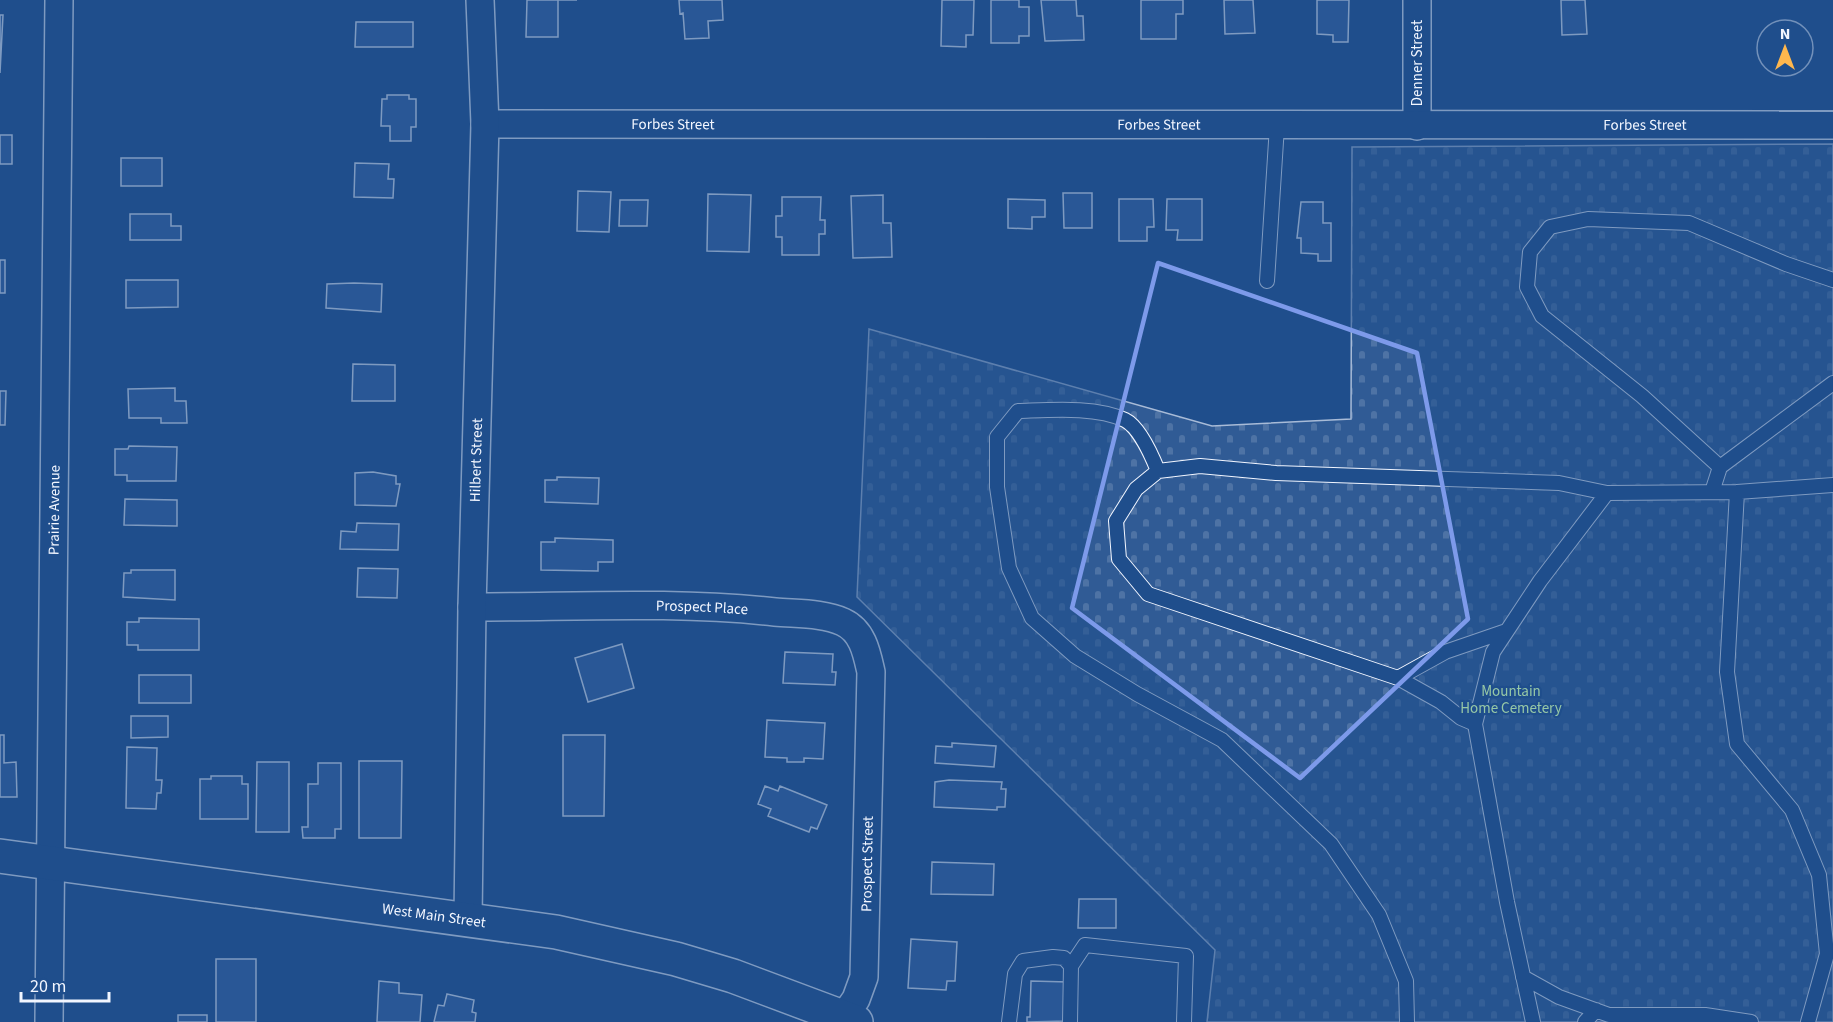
<svg xmlns="http://www.w3.org/2000/svg" width="1833" height="1022" viewBox="0 0 1833 1022" font-family="'Source Sans 3',sans-serif">
  <style>
    .cemetery { fill: url(#cemetery-stones); stroke: #a8bbd7; stroke-width: 1.5 }
    .building { fill: #3563a3; stroke: #f2f6ff; stroke-width: 1.5 }
    .lines { fill: none; stroke-linecap: round; stroke-linejoin: round }
    .lane-casing { stroke: #f2f6ff; stroke-width: 16 }
    .street-casing { stroke: #f2f6ff; stroke-width: 30 }
    .primary-casing { stroke: #f2f6ff; stroke-width: 36 }
    .lane { stroke: #1f4e8c; stroke-width: 14 }
    .street { stroke: #1f4e8c; stroke-width: 27 }
    .primary { stroke: #1f4e8c; stroke-width: 33 }
    .marked { fill: none; stroke: #7d9aea; stroke-width: 4.5; stroke-linejoin: round }
    .labels { text-anchor: middle; stroke-width: 4.5; stroke-linejoin: round; paint-order: stroke }
    .street-label { font-size: 15px; fill: #f2f6ff; stroke: #1f4e8c }
    .park-label { font-size: 15px; fill: #97c8a6; stroke: #1f4e8c }
  </style>
  <defs>
    <pattern id="cemetery-stones" width="16" height="16" patternUnits="userSpaceOnUse" patternTransform="scale(1.5)"><rect width="16" height="16" fill="#305b95"/><path d="M2 7V4a2 2 0 0 1 4 0v3zM10 15v-3a2 2 0 0 1 4 0v3z" fill="#4e73a5"/></pattern>
  </defs>
  <rect width="100%" height="100%" fill="#1f4e8c"/>
  <path class="cemetery" d="M1833 144V1022H1207L1215 950 857 597 869 329 1212 426 1351 419 1352 147Z"/>
  <path class="building" d="M527 0H577H558V37H526Z
    M679 0H722L723 20 708 21 709 38 685 39 683 13 680 14Z
    M942 0H974L973 35H966V47L941 46Z
    M991 0H1019V7H1029V36H1019V43H991Z
    M1041 0H1076L1077 16H1083L1084 40 1045 41Z
    M1141 0H1183V14H1176V39H1141Z
    M1224 0H1253L1255 33 1225 34Z
    M1317 0H1349L1348 42H1333V35L1317 34Z
    M1561 0H1585L1587 34 1562 35Z
    M0 15H3L0 73Z
    M356 22H413V47H355Z
    M387 95H409V99H416V127H411V141H390V126H381L382 99H387Z
    M0 135H12V164H0Z
    M121 158H162V186H121Z
    M355 163 389 164 388 179H394L393 198 354 197Z
    M355 163 389 164 388 179H394L393 198 354 197Z
    M578 191 611 192 609 232 577 231Z
    M1063 193H1092V228H1064Z
    M708 194 751 195 749 252 707 251Z
    M883 195V223H891L892 257 853 258 851 196Z
    M782 197H821L820 220H825V234H819V255H782V237H776V216H782Z
    M1008 199 1045 200V217H1032V229L1008 228Z
    M1119 199H1153L1154 227H1147V241H1119Z
    M1167 199H1202V240H1177L1178 230H1166Z
    M620 200H648L647 226H619Z
    M1301 202H1323V223H1331V261H1318V254L1301 253V238H1297Z
    M130 214H171V226H181V240H130Z
    M0 260H5V293H0Z
    M126 280H178V307L126 308Z
    M354 283 382 284 381 312 326 308 327 284Z
    M353 364 395 365V401H352Z
    M175 388V401H186L187 423H161V418H129L128 389Z
    M0 391H6L5 425H0Z
    M0 391H6L5 425H0Z
    M129 446 177 447 176 481H127V475H115V449H128Z
    M373 472 396 476V484H400L396 506 355 505V473Z
    M373 472 396 476V484H400L396 506 355 505V473Z
    M557 477 599 478 598 504 545 502V480H557Z
    M557 477 599 478 598 504 545 502V480H557Z
    M125 499 177 500V526L124 525Z
    M357 523 399 524 398 550 340 549 341 531 356 532Z
    M357 523 399 524 398 550 340 549 341 531 356 532Z
    M555 538 613 540V562H598V571L541 570V542H555Z
    M555 538 613 540V562H598V571L541 570V542H555Z
    M358 568 398 569 397 598 357 597Z
    M358 568 398 569 397 598 357 597Z
    M131 570H175V600L123 597 124 573H131Z
    M139 618 199 619V650H138V645H127V622H139Z
    M622 644 634 688 588 702 575 658Z
    M785 652 833 654 832 672H836L835 685 783 683Z
    M139 675H191V703H139Z
    M131 716H168V737L131 738Z
    M767 720 825 723 823 759 804 758V762H787V758L765 757Z
    M0 735H4V763L16 762 17 797H0Z
    M563 735H605L604 816H563Z
    M563 735H605L604 816H563Z
    M952 743 996 746 994 767 935 763 936 746 952 747Z
    M127 747 157 748 156 780H162L161 793H157L156 809 126 808Z
    M359 761H402L401 838H359Z
    M257 762H289V832H256Z
    M318 763H341V829H335V838H303L302 827H308V784H318Z
    M211 776H242V784H248V819H200V779H211Z
    M211 776H242V784H248V819H200V779H211Z
    M949 780 1002 782 1001 789H1006L1005 807H997V810L934 807 935 782Z
    M949 780 1002 782 1001 789H1006L1005 807H997V810L934 807 935 782Z
    M765 786 778 791 780 786 827 805 817 829 811 827 809 832 768 816 771 809 758 804Z
    M765 786 778 791 780 786 827 805 817 829 811 827 809 832 768 816 771 809 758 804Z
    M932 862 994 864 993 895 931 894Z
    M932 862 994 864 993 895 931 894Z
    M1079 899H1116V928H1078Z
    M911 939 957 942 955 981H947L946 990 908 988Z
    M911 939 957 942 955 981H947L946 990 908 988Z
    M216 959H256V1022H216Z
    M216 959H256V1022H216Z
    M379 981 399 983V993L422 995 420 1022H377Z
    M379 981 399 983V993L422 995 420 1022H377Z
    M1031 981 1068 982 1067 1021 1027 1022V1017H1030Z
    M1031 981 1068 982 1067 1021 1027 1022V1017H1030Z
    M447 994 474 1000 472 1012 476 1013 475 1022H434L438 1005 444 1006Z
    M178 1015H207V1022H178Z
    M178 1015H207V1022H178Z"/>
  <g class="lines">
    <g class="lane-casing">
      <path id="lane" d="M1267 281 1277 126
        M1720 467 1642 396 1542 316 1527 287 1530 252 1550 227 1588 219 1689 223 1786 264 1833 280
        M1158 471C1152 456 1139 427 1125 420 1096 406 1050 410 1018 411L997 437V487L1009 568 1032 618 1075 656 1137 694 1222 740 1331 844 1379 915 1406 981 1407 1022
        M1712 492 1720 467 1833 383
        M1737 492 1833 485
        M1398 678 1148 594 1119 559 1116 521 1136 489 1158 471 1200 466 1276 473 1559 483 1607 493
        M1475 724 1461 718 1441 702 1398 678 1445 652 1506 631
        M1071 966 1085 945 1186 956 1184 1022
        M1523 977 1559 997 1609 1015H1705L1751 1022
        M1009 1022 1015 974 1023 961 1053 957 1064 958 1071 966 1070 1022
        M1533 1022 1507 902 1475 724 1493 652 1540 581 1607 493 1737 492 1727 672 1737 744 1792 810 1819 875 1827 954 1808 1022
        M1585 1022 1596 1010"/>
    </g>
    <g class="street-casing">
      <g id="street">
        <path d="M1417 0V126"/>
        <path id="s1" d="M485 124 1833 125"/>
        <path id="s2" d="M472 607C573 607 675 601 775 612 797 614 824 613 843 622 863 631 867 654 871 672L864 977 856 999 840 1022"/>
        <path id="s3" d="M468 919 472 607 485 124 480 0"/>
        <path id="s4" d="M49 1022 59 0"/>
      </g>
    </g>
    <g class="primary-casing">
      <g id="primary">
        <path id="s5" d="M0 856 556 932 676 959 733 976 856 1022"/>
      </g>
    </g>
    <use href="#lane" class="lane"/>
    <use href="#street" class="street"/>
    <use href="#primary" class="primary"/>
  </g>
  <path d="M0 0H1833V1022H0ZM1158 263 1417 353 1468 619 1300 778 1072 608Z" fill="#1f4e8c" fill-opacity=".55" fill-rule="evenodd"/>
  <path class="marked" d="M1158 263 1417 353 1468 619 1300 778 1072 608Z"/>
  <g class="labels">
    <g class="street-label">
      <text transform="translate(1417 63) rotate(-90)" y="5">Denner Street</text>
      <text dy="5" stroke="none"><textPath href="#s1" startOffset="188">Forbes Street</textPath></text>
      <text dy="5" stroke="none"><textPath href="#s1" startOffset="674">Forbes Street</textPath></text>
      <text dy="5" stroke="none"><textPath href="#s1" startOffset="1160">Forbes Street</textPath></text>
      <text dy="5" stroke="none"><textPath href="#s3" startOffset="459">Hilbert Street</textPath></text>
      <text dy="5" stroke="none"><textPath href="#s4" startOffset="512">Prairie Avenue</textPath></text>
      <text dy="5" stroke="none"><textPath href="#s2" startOffset="230">Prospect Place</textPath></text>
      <text transform="translate(867 864) rotate(-89)" y="5">Prospect Street</text>
      <text dy="5" stroke="none"><textPath href="#s5" startOffset="438">West Main Street</textPath></text>
    </g>
    <g class="park-label">
      <text x="1511" y="696">Mountain<tspan x="1511" dy="17">Home Cemetery</tspan></text>
    </g>
  </g>
  <g transform="translate(1785 48)"><circle r="28" fill="#1f4e8c" stroke="#7391ba" stroke-width="1.5"/>
  <path d="M0-4.5L10 22L0 15L-10 22Z" fill="#ffb74d"/>
  <text y="-9" font-size="16" font-weight="bold" text-anchor="middle" fill="#f2f6ff">N</text>
  </g>
  <path d="M21 992v9h88v-9" fill="none" stroke="#f2f6ff" stroke-width="3"/>
  <text x="30" y="992" font-size="18" fill="#f2f6ff" stroke="#1f4e8c" stroke-width="4.5" paint-order="stroke">20 m</text>
</svg>
